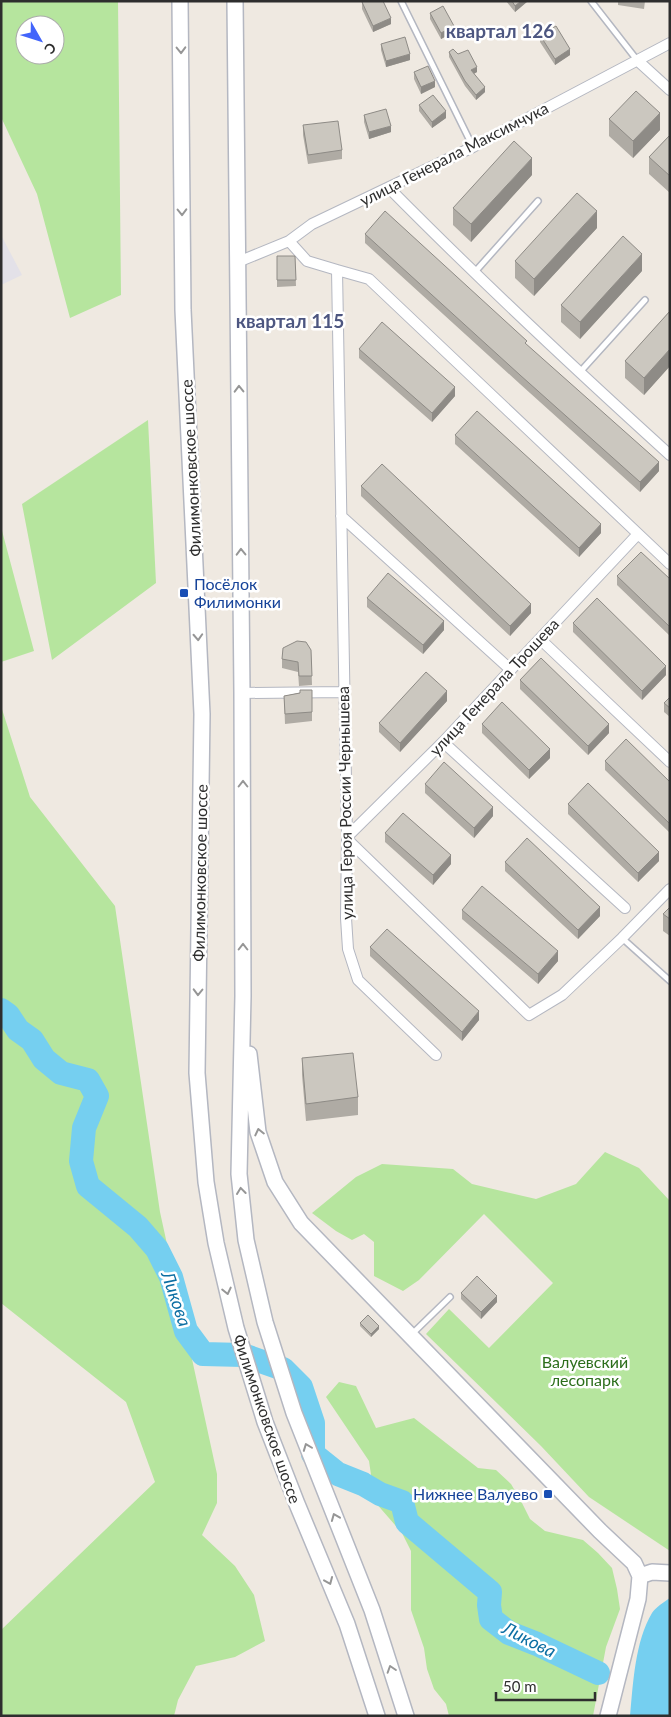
<svg xmlns="http://www.w3.org/2000/svg" width="671" height="1717" viewBox="0 0 671 1717" font-family="Lato,sans-serif">
  <style>
    .industrial { fill: #e3e1e8 }
    .green { fill: #b6e59e; fill-rule: evenodd }
    .water { fill: #75cff0 }
    .lines { fill: none; stroke-linecap: round; stroke-linejoin: round }
    .river { stroke: #75cff0; stroke-width: 24 }
    .lane-casing { stroke: #b4b7c1; stroke-width: 8 }
    .street-casing { stroke: #b4b7c1; stroke-width: 12 }
    .secondary-casing { stroke: #b4b7c1; stroke-width: 18 }
    .lane { stroke: #fff; stroke-width: 5 }
    .street { stroke: #fff; stroke-width: 10 }
    .secondary { stroke: #fff; stroke-width: 15 }
    .wall { fill: #afaba4 }
    .shaded-wall { fill: #8e8b86 }
    .building { fill: #cbc7bf; stroke: #8e8b86 }
    .oneway { stroke: #969696 }
    .transit-dot { fill: #1a4fb4; stroke: #fff; stroke-width: 2 }
    .labels { text-anchor: middle; stroke-width: 5; stroke-linejoin: round; paint-order: stroke }
    .street-label { font-size: 16px; fill: #2e2e2e; stroke: #fff }
    .transit-label { font-size: 16px; fill: #164399; stroke: #fff; text-anchor: start }
    .park-label { font-size: 16px; fill: #2c6e1b; stroke: #fff }
    .water-label { font-size: 18px; font-style: italic; fill: #0d6fa3; stroke: #fff }
    .quarter-label { font-size: 19px; font-weight: bold; fill: #4d5680; stroke: #fff }
  </style>
  <rect width="100%" height="100%" fill="#efe9e1"/>
  <path class="industrial" d="M1 235 22 275 1 285Z"/>
  <path class="green" d="M1 1H118L121 295 70 318 37 194 1 117ZM25 25H55V55H25Z
    M148 420 156 583 52 660 22 504Z
    M1 527 34 651 1 662Z
    M1 706 30 797 115 906 160 1212 217 1474V1503L202 1535 235 1566 254 1595 265 1641 235 1657 196 1666 178 1700 174 1716H1V1630L155 1482 126 1402 1 1303Z
    M605 1152 639 1168 670 1201V1551L589 1497 541 1446 426 1334 449 1309 489 1348 553 1283 484 1214 419 1280 403 1291 374 1276V1242L364 1234 352 1240 336 1231 312 1213 356 1177 382 1164 453 1169 472 1184 536 1199 576 1184Z
    M339 1382 356 1386 376 1428 414 1418 478 1468 496 1470 511 1484 521 1501 530 1519 545 1531 583 1540 598 1553 612 1568 617 1589 620 1609 606 1647 593 1716H449L446 1704 434 1689 427 1669 424 1648 411 1610V1551L402 1533 375 1502 369 1461 326 1397Z"/>
  <path class="water" d="M670 1598V1716H630C633 1684 635 1641 652 1613 656 1607 664 1602 670 1598Z"/>
  <g class="lines">
    <path class="river" d="M1 1010 8 1015 18 1030 32 1040 44 1059 61 1073 88 1080 97 1096 84 1128 81 1161 88 1186 138 1227 157 1249 171 1277 186 1331 203 1354 243 1355 283 1369 301 1387 313 1423V1454L338 1474 363 1484 380 1494 402 1502 407 1522 490 1592 489 1605 491 1619 509 1633 537 1644 598 1673"/>
    <g class="lane-casing">
      <path id="lane" d="M401 1 473 147
        M591 1 637 60
        M474 273 538 201
        M580 372 645 300
        M622 938 670 981
        M411 1335 450 1297"/>
    </g>
    <g class="street-casing">
      <path id="street" d="M637 60 670 90
        M389 188C480 280 574 368 670 455
        M289 241 307 261 337 270 347 837 346 918 348 949 358 980 436 1055
        M238 262 289 241 312 224 473 147 670 43
        M337 270 369 279 670 564
        M341 516 511 670
        M540 639 670 762
        M242 693 344 692
        M443 742 625 908
        M347 837 443 742 638 534
        M347 839 529 1015 562 995 622 938 670 889"/>
    </g>
    <g class="secondary-casing">
      <path id="secondary" d="M180 1 183 310 202 714 197 1073 206 1182 216 1243 236 1328 265 1422 297 1504 347 1624 377 1716
        M235 1 242 693 243 996 239 1174 246 1240 265 1322 294 1413 372 1610 406 1716
        M249 1054 258 1132 275 1182 301 1223 600 1531 634 1563 640 1576 638 1599 608 1716
        M640 1576 652 1572 670 1573"/>
    </g>
    <use href="#lane" class="lane"/>
    <use href="#street" class="street"/>
    <use href="#secondary" class="secondary"/>
  </g>
  <path class="wall" d="M506 1H528L515 12Z
    M618 1H645L644 9 618 5Z
    M362 2 391 24 373 32 362 9Z
    M430 13 454 32 441 39 430 19Z
    M540 35 570 55 555 65 540 42Z
    M381 44 410 60 386 67 381 50Z
    M449 52 477 72 474 74 485 92 476 100 465 86 449 57Z
    M414 72 435 87 421 94 414 79Z
    M419 105 446 118 432 128 419 111Z
    M364 115 391 132 369 139 364 122Z
    M609 119 660 130 633 158 609 136Z
    M303 125 342 150V159L308 164 303 135Z
    M670 135V193L649 174V157Z
    M532 175 471 242 453 225V208Z
    M597 228 534 296 515 278V261Z
    M365 234 527 346 659 471 640 492 520 384 365 243Z
    M277 256H295L296 286 277 287Z
    M642 271 580 339 561 322V305Z
    M670 311V366L644 395 625 378V361Z
    M359 349 455 396 432 422 359 358Z
    M669 403H670V421L669 420Z
    M455 435 601 533 579 557 455 444Z
    M361 486 531 613 510 636 361 496Z
    M617 576 670 579V636L617 585Z
    M367 598 444 630 423 654 367 607Z
    M573 623 666 675 642 700 573 632Z
    M311 650 312 685 299 686 298 672 282 668V659Z
    M520 680 609 733 588 755 520 689Z
    M312 690V721L285 724 284 696Z
    M670 697V717L664 712V703Z
    M447 701 400 752 379 732V723Z
    M482 724 550 758 529 779 482 733Z
    M605 761 670 782V833L605 770Z
    M425 784 493 816 474 838 425 793Z
    M568 804 659 861 638 882 568 814Z
    M385 833 451 864 433 885 385 842Z
    M505 862 600 916 578 939 505 871Z
    M670 907V936L663 931V914Z
    M462 910 558 961 538 984 462 919Z
    M370 947 479 1020 462 1041 370 956Z
    M302 1058 358 1097V1115L306 1121 302 1075Z
    M461 1293 497 1302 481 1319 461 1299Z
    M360 1323 379 1329 371 1337 360 1326Z"/>
  <path class="shaded-wall" d="M521 1H528L515 12V6Z
    M391 18V24L373 32V26Z
    M454 26V32L441 39V33Z
    M570 49V55L555 65V59Z
    M410 54V60L386 67V61Z
    M477 67V72L471 75V70Z
    M435 81V87L421 94V87Z
    M485 87V92L476 100V95Z
    M446 111V118L432 128V122Z
    M660 113V130L633 158V141Z
    M391 126V132L369 139V132Z
    M532 158V175L471 242V224Z
    M597 211V228L534 296V279Z
    M642 254V271L580 339V322Z
    M670 349V366L644 395V378Z
    M455 387V396L432 422V413Z
    M659 462V471L640 492V482Z
    M601 524V533L579 557V548Z
    M531 604V613L510 636V626Z
    M444 621V630L423 654V645Z
    M666 666V675L642 700V691Z
    M447 691V701L400 752V743Z
    M609 724V733L588 755V746Z
    M550 749V758L529 779V770Z
    M493 807V816L474 838V828Z
    M659 852V861L638 882V873Z
    M451 855V864L433 885V875Z
    M600 907V916L578 939V930Z
    M558 951V961L538 984V974Z
    M479 1011V1020L462 1041V1032Z
    M497 1296V1302L481 1319V1312Z
    M379 1326V1329L371 1337V1334Z"/>
  <path class="building" d="M365 1H383L391 18 373 26 362 2Z
    M512 1H521L515 6Z
    M443 6 454 26 441 33 430 13Z
    M556 26 570 49 555 59 540 35Z
    M405 37 410 54 386 61 381 44Z
    M453 49 458 54 468 50 477 67 471 70 485 87 476 95 465 81 449 52Z
    M428 66 435 81 421 87 414 72Z
    M636 91 660 113 633 141 609 119Z
    M433 95 446 111 432 122 419 105Z
    M386 109 391 126 369 132 364 115Z
    M338 121 342 150 308 155 303 125Z
    M670 135V176L649 157Z
    M514 141 532 158 471 224 453 208Z
    M577 193 597 211 534 279 515 261Z
    M385 211 527 341 525 343 659 462 640 482 520 375 365 234Z
    M623 236 642 254 580 322 561 305Z
    M277 256H295L296 280H277Z
    M670 311V349L644 378 625 361Z
    M382 322 455 387 432 413 359 349Z
    M477 411 601 524 579 548 455 435Z
    M382 464 531 604 510 626 361 486Z
    M641 552 670 579V627L617 576Z
    M388 573 444 621 423 645 367 598Z
    M597 598 666 666 642 691 573 623Z
    M297 641 306 642 311 650 312 676H299L298 662 282 659 283 648Z
    M541 658 609 724 588 746 520 680Z
    M426 672 447 691 400 743 379 723Z
    M300 690H312V712L285 714 284 696 300 693Z
    M670 697V708L664 703Z
    M502 702 550 749 529 770 482 724Z
    M626 739 670 782V824L605 761Z
    M444 762 493 807 474 828 425 784Z
    M588 783 659 852 638 873 568 804Z
    M403 813 451 855 433 875 385 833Z
    M527 838 600 907 578 930 505 862Z
    M482 886 558 951 538 974 462 910Z
    M670 907V919L663 914Z
    M387 929 479 1011 462 1032 370 947Z
    M353 1053 358 1097 306 1104 302 1058Z
    M477 1276 497 1296 481 1312 461 1293Z
    M368 1315 379 1326 371 1334 360 1323Z"/>
  <defs><path id="oneway-chevron" d="M-2-3.5L2.5 0L-2 3.5" fill="none" stroke-width="1.6" stroke-linecap="round" stroke-linejoin="round" transform="scale(1.25)"/></defs>
  <g class="oneway">
    <use href="#oneway-chevron" transform="translate(181 50) rotate(89)"/>
    <use href="#oneway-chevron" transform="translate(182 212) rotate(89)"/>
    <use href="#oneway-chevron" transform="translate(239 389) rotate(-91)"/>
    <use href="#oneway-chevron" transform="translate(241 552) rotate(-91)"/>
    <use href="#oneway-chevron" transform="translate(198 637) rotate(87)"/>
    <use href="#oneway-chevron" transform="translate(243 784) rotate(-90)"/>
    <use href="#oneway-chevron" transform="translate(243 947) rotate(-90)"/>
    <use href="#oneway-chevron" transform="translate(198 992) rotate(91)"/>
    <use href="#oneway-chevron" transform="translate(259 1132) rotate(-103)"/>
    <use href="#oneway-chevron" transform="translate(241 1191) rotate(-97)"/>
    <use href="#oneway-chevron" transform="translate(227 1291) rotate(77)"/>
    <use href="#oneway-chevron" transform="translate(307 1447) rotate(-111)"/>
    <use href="#oneway-chevron" transform="translate(335 1517) rotate(-112)"/>
    <use href="#oneway-chevron" transform="translate(329 1581) rotate(67)"/>
    <use href="#oneway-chevron" transform="translate(391 1669) rotate(-108)"/>
  </g>
  <g class="transit-dot">
    <rect x="179" y="588" width="10" height="10" rx="2.5"/>
    <rect x="543" y="1489" width="10" height="10" rx="2.5"/>
  </g>
  <g class="labels">
    <g class="street-label">
      <text transform="translate(454 154) rotate(-27)" y="6">улица Генерала Максимчука</text>
      <text transform="translate(191 468) rotate(-93)" y="6">Филимонковское шоссе</text>
      <text transform="translate(494 687) rotate(-47)" y="6">улица Генерала Трошева</text>
      <text transform="translate(345 803) rotate(-91)" y="6">улица Героя России Чернышева</text>
      <text transform="translate(200 873) rotate(-89)" y="6">Филимонковское шоссе</text>
      <text transform="translate(267 1419) rotate(71)" y="6">Филимонковское шоссе</text>
    </g>
    <g class="transit-label">
      <text x="194" y="590">Посёлок<tspan x="194" dy="18">Филимонки</tspan></text>
      <text x="538" y="1500" text-anchor="end">Нижнее Валуево</text>
    </g>
    <g class="park-label">
      <text x="585" y="1368">Валуевский<tspan x="585" dy="18">лесопарк</tspan></text>
    </g>
    <g class="water-label">
      <text transform="translate(176 1299) rotate(71)" y="6">Ликова</text>
      <text transform="translate(529 1640) rotate(27)" y="6">Ликова</text>
    </g>
    <g class="quarter-label">
      <text x="500" y="38">квартал 126</text>
      <text x="290" y="328">квартал 115</text>
    </g>
  </g>
  <rect width="671" height="1717" fill="none" stroke="#2e2e2e" stroke-width="5"/>
  <g transform="translate(40 40) rotate(129)"><circle r="24" fill="#ffffff" stroke="#ababab"/>
  <path d="M0-4L9 19L0 12L-9 19Z" fill="#4264fb"/>
  <text y="-8" font-size="14" font-weight="bold" text-anchor="middle" fill="#2e2e2e">С</text>
  </g>
  <path d="M496 1692v8h99v-8" fill="none" stroke="#2e2e2e" stroke-width="2.5"/>
  <text x="503" y="1692" font-size="15" fill="#2e2e2e" stroke="#ffffff" stroke-width="4" paint-order="stroke">50 m</text>
</svg>
